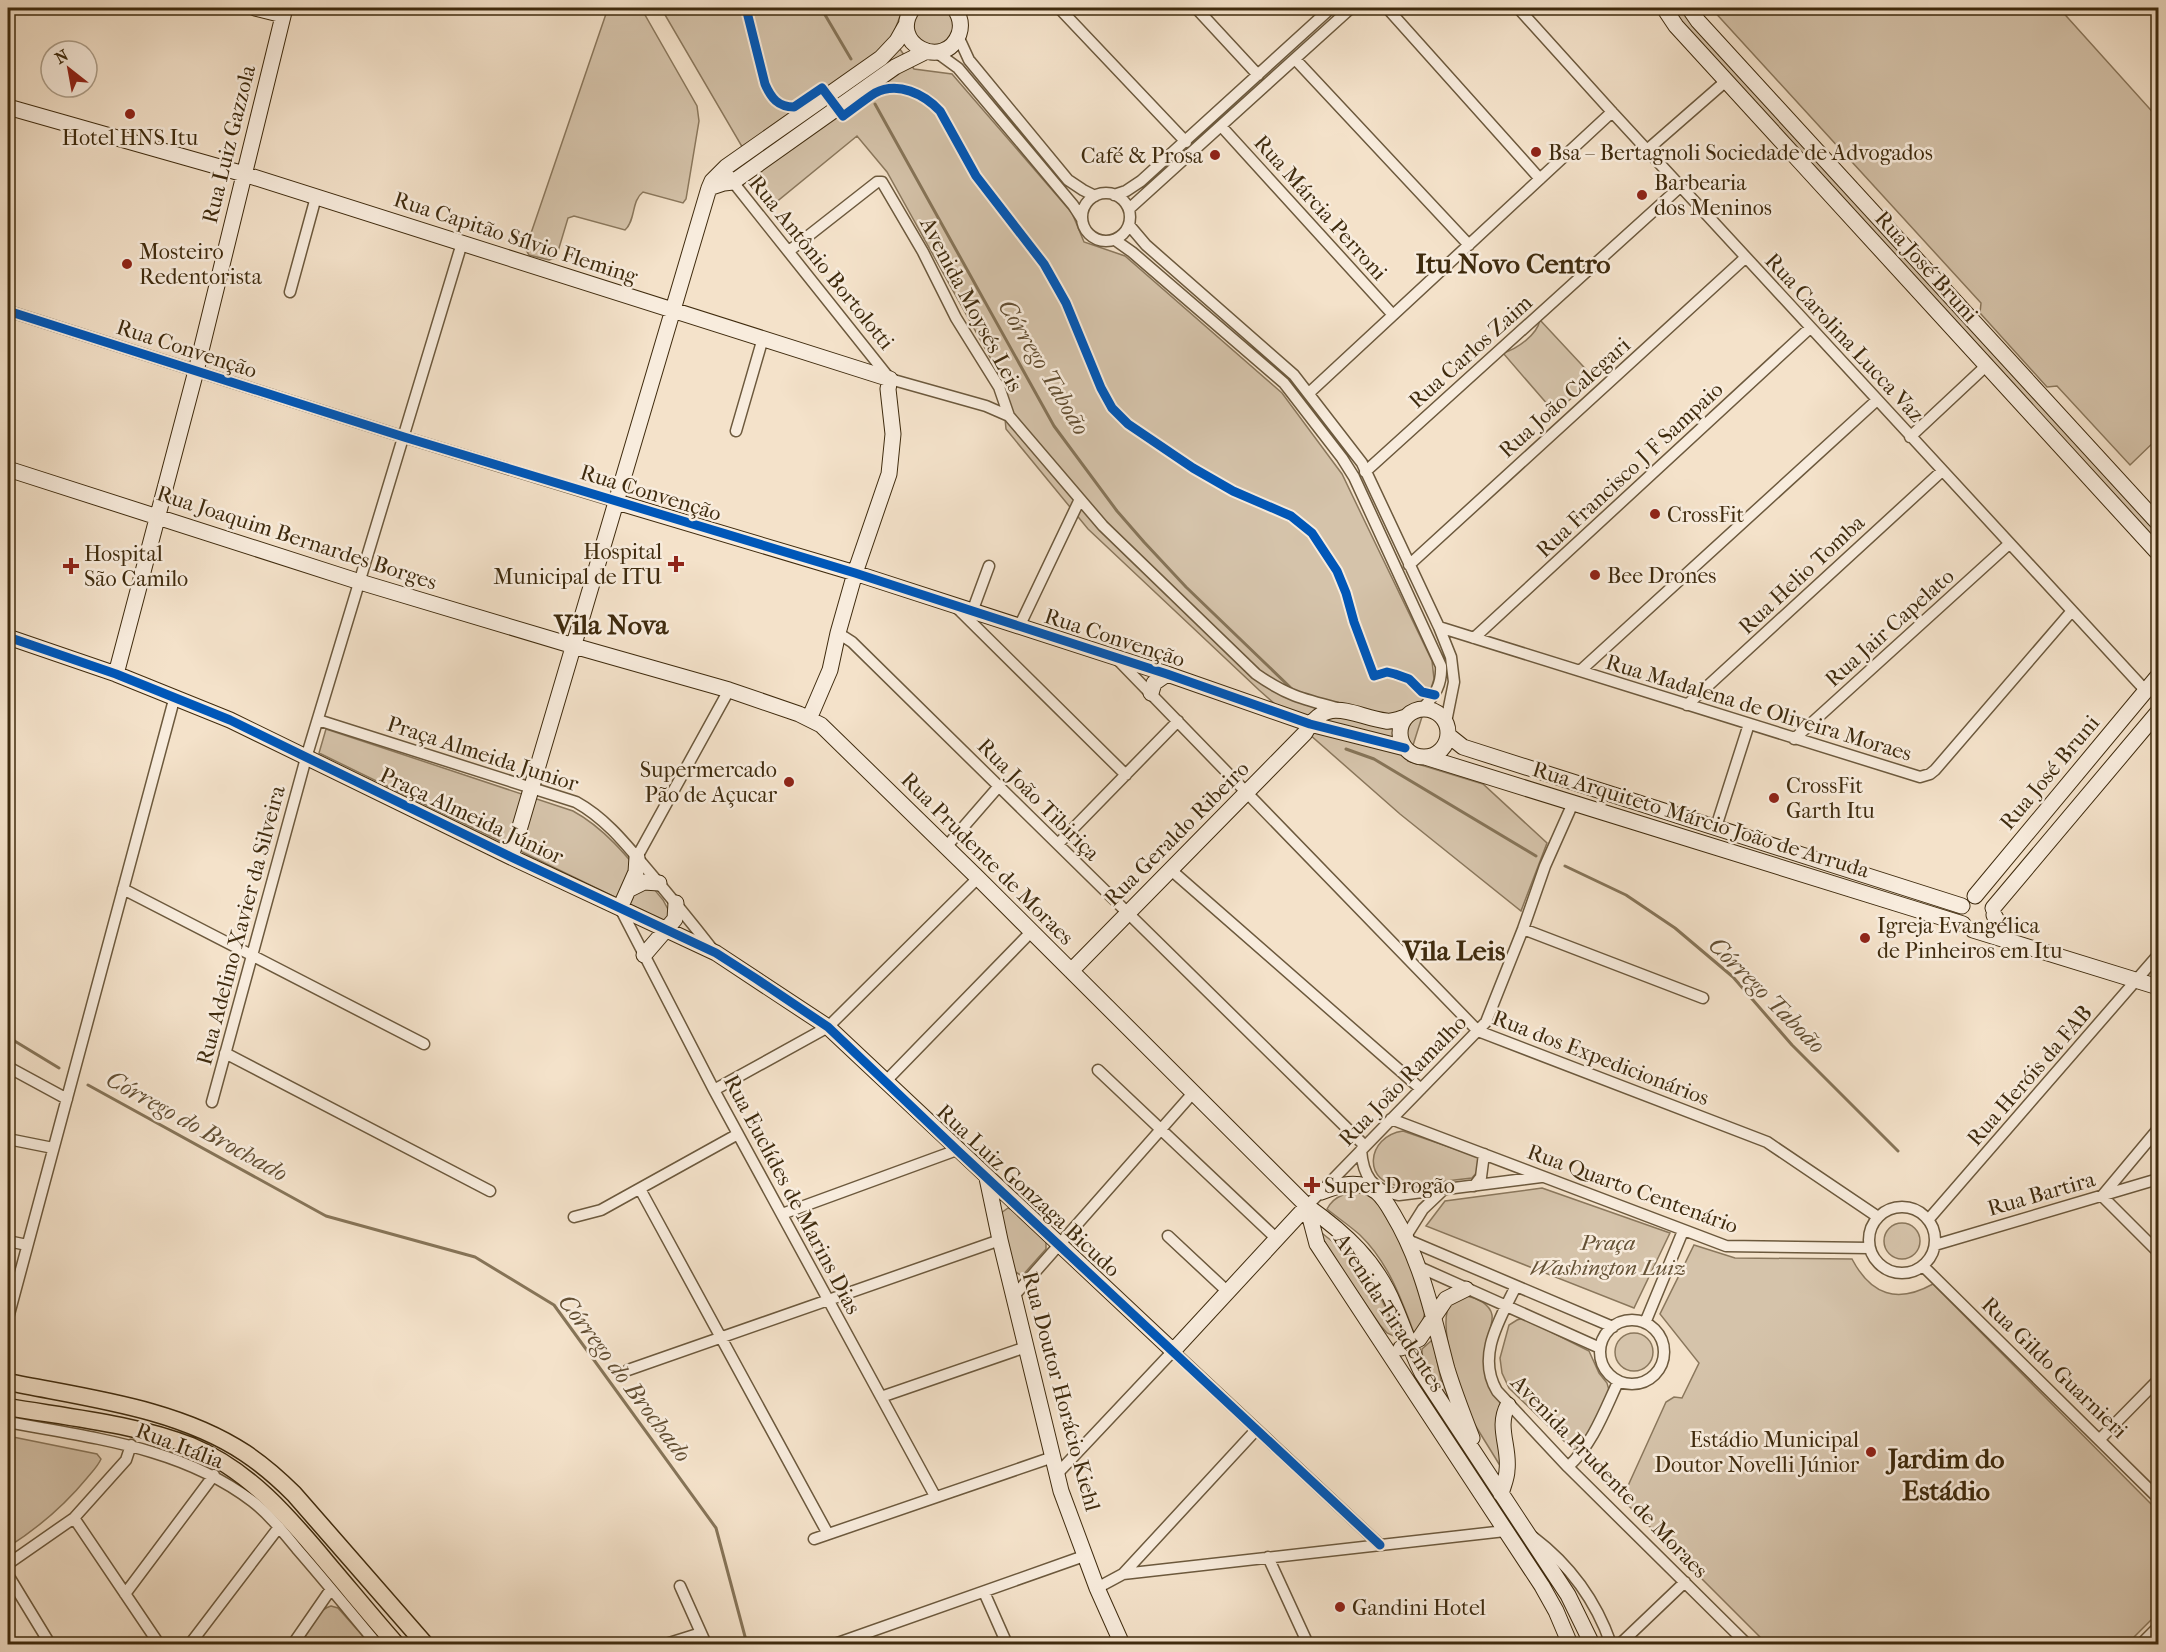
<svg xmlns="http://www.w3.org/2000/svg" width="2166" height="1652" viewBox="0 0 2166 1652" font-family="'IM FELL French Canon',serif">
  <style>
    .green { fill: #d5c3aa; stroke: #8a775c; stroke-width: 1.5 }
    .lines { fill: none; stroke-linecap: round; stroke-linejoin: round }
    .stream { stroke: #867458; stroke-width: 3 }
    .street-casing { stroke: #6c593d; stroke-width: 13 }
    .secondary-casing { stroke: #3f2b0e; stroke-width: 17 }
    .primary-casing { stroke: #3f2b0e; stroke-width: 19 }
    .street { stroke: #f8ecdd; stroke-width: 10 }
    .secondary { stroke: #f8ecdd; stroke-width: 15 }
    .primary { stroke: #f4e2ca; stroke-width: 16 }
    .cycleway-casing { stroke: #f8ecdd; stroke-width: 13 }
    .cycleway { stroke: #0057b8; stroke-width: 9 }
    .poi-dot { fill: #8f2418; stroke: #f8ecdd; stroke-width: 2 }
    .labels { text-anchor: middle; stroke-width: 5; stroke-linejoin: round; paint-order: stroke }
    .poi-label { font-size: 22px; fill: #3f2b0e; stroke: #f8ecdd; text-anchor: start }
    .street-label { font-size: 22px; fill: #3f2b0e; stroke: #f8ecdd }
    .park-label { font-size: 22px; font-style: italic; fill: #645135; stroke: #f8ecdd }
    .water-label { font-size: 24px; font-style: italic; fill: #634f33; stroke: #f8ecdd }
    .district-label { font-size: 28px; font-weight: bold; fill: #3f2b0e; stroke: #f8ecdd }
  </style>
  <rect width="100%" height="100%" fill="#f4e2ca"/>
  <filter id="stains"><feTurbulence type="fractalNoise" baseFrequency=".00333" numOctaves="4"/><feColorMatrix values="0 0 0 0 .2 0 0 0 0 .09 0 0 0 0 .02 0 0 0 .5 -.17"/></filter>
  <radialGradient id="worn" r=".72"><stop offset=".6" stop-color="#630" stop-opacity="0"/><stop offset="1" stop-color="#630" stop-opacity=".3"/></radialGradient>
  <path class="green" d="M608 8H641L697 106 699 121 686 199 683 203 643 192C631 201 636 220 625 230L574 216 568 218 556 258 549 260 529 255 526 250 528 242Z
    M661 8H903L892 38 914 69 952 74 1072 213 1084 242 1125 256 1282 393 1342 474 1432 661 1434 679 1408 761 1483 784 1547 843 1521 911 1400 814 1259 690 1088 529 1006 429 1001 377 887 172 857 136 775 203Z
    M920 8H948L954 15V35L940 46 921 44 911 26Z
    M1671 8H1682L1693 24 2158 531V544L1681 22Z
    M1711 8H2059L2158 118V438L2130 465 2057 386 2047 387 1980 313 1981 303Z
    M1540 320 1594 378 1555 413 1503 353C1517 349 1537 335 1540 320Z
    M326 729 573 811C610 831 636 868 663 900L670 913 668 919 662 920 319 753Z
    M1403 1131 1478 1157V1171L1472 1178 1403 1186C1361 1185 1366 1136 1403 1131Z
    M1542 1188 1670 1233 1634 1308 1426 1226 1445 1201Z
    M1363 1192 1375 1198 1401 1242 1418 1287 1425 1312 1420 1332 1414 1333C1401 1298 1388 1262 1360 1235 1350 1226 1338 1218 1327 1209 1335 1194 1348 1193 1363 1192Z
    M1008 1208 1013 1210 1046 1241V1249L1022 1276 1014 1271 1001 1213Z
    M1884 1241a18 18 0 1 1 36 0a18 18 0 1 1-36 0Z
    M1323 1234C1359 1261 1385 1293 1396 1337L1387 1333 1380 1325 1323 1242 1321 1235Z
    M1694 1245 1735 1258 1852 1259C1871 1295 1897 1304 1933 1284L2158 1511V1613L2127 1644H1767L1622 1499 1666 1402 1674 1397 1682 1398 1699 1363 1660 1314Z
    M1467 1296C1477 1298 1490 1304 1492 1315 1494 1325 1482 1349 1484 1365 1485 1383 1500 1392 1503 1407 1506 1420 1502 1449 1502 1463L1499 1464C1490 1449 1481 1435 1472 1420 1462 1399 1435 1322 1451 1303 1454 1299 1462 1298 1467 1296Z
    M1523 1318 1589 1351 1599 1373 1607 1383 1609 1390C1603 1404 1589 1446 1575 1450L1569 1446 1509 1388 1502 1373 1500 1358 1509 1325 1517 1320Z
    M1615 1352a19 19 0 1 1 38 0a19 19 0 1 1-38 0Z
    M1431 1341H1433L1441 1380 1449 1397 1446 1400 1444 1399 1422 1356V1349Z
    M8 1436 97 1454 101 1459C98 1466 92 1472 87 1478 64 1506 38 1528 8 1547Z
    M331 1606 338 1608 370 1644H298C306 1632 316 1610 331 1606Z"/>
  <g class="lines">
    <path class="stream" d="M821 8 851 59
      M875 104 1054 426 1117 511 1144 542 1186 587 1293 690
      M1346 749 1374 759 1536 856
      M1565 866 1626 895 1675 928 1733 977 1792 1045 1898 1151
      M8 1037 59 1068
      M88 1085 326 1216 475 1257 554 1305 716 1528 747 1644"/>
    <g class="street-casing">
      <path id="street" d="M1059 8 1186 142
        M1196 8 1258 75
        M1387 8 1540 179
        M1518 8 1612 112 2146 691
        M958 36 969 60 1068 180 1083 190 1095 196
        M936 52 958 68 1073 205 1082 219
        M1295 59 1469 245
        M1221 126 1393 315
        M1647 150 1726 81
        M730 176 733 182 890 379 986 406 1009 416 1103 526 1256 674C1286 695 1302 699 1337 708
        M1082 217a24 24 0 1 1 48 0a24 24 0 1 1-48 0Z
        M1114 195 1126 191 1141 181 1331 8
        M1129 209 1351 8
        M1129 225 1146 245 1294 375 1362 463 1439 627 1451 657 1454 682 1446 722
        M1115 240 1132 252 1284 383 1342 458 1354 477 1441 666C1442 685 1435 695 1423 708
        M789 251 877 182H882L923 252 956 318 999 387 1009 416
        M290 292 316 197
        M8 311 404 437 617 502
        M1309 393 1612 112
        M736 431 763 338
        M1910 437 1987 365
        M1365 472 1680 187
        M1409 565 1745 258
        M956 607 1126 775
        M972 612 989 566
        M1019 627 1080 499
        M1439 627 1920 777 1930 774 1935 770 2071 612
        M838 633 852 642 1365 1146
        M1474 638 1810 328
        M1118 660 1478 1031 1767 1142 1878 1217
        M1580 671 1877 400
        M1687 705 1942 471
        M318 720 576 802C605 818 625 843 646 868 669 895 691 922 713 950
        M1794 739 2009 544
        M1716 827 1749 724
        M1058 844 1178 721
        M946 847 999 786
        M637 857 729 690
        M1171 870 1421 1089
        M123 889 424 1044
        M620 908 714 1090 935 1496
        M1523 929 1703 998
        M225 1053 490 1191
        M8 1067 67 1099
        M1098 1070 1277 1239
        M885 1082 1031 932
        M714 1090 828 1027 978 878
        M212 1102 306 758 462 243
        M1391 1119 1726 1246 1869 1248
        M2158 1129 2102 1196 2158 1252
        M8 1139 53 1148
        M1361 1150C1363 1176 1372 1190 1399 1195L1541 1177
        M1474 1186 1481 1177 1484 1154
        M640 1189 828 1534
        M1307 1206 1486 1022 1523 929 1545 866 1573 803
        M1869 1240a33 33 0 1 1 66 0a33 33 0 1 1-66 0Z
        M782 1214 957 1150
        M574 1217 601 1210 738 1134
        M1928 1220 2158 955
        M1168 1236 1228 1292
        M1406 1236 1423 1209 1443 1190
        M1408 1240 1613 1327
        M8 1241 27 1245
        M1935 1245 2158 1179
        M1417 1266 1600 1348
        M1923 1266 2158 1498
        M1516 1286C1500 1319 1476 1356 1497 1391L1568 1467 1747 1644
        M1013 1297 1193 1093
        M8 1318 175 696
        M1600 1352a32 32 0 1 1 64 0a32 32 0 1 1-64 0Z
        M1645 1323 1683 1231
        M628 1370 1000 1240
        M881 1397 1026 1347
        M8 1422C92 1438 181 1447 252 1501 269 1514 284 1533 298 1550 325 1581 351 1613 377 1644
        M2100 1439 2158 1380
        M1568 1467C1593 1443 1604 1412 1618 1382
        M1057 1474 1173 1351 1380 1545
        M74 1518 159 1644
        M1533 1537C1570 1565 1596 1601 1611 1644
        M814 1539 1053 1457
        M1268 1557 1308 1644
        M8 1564 74 1518 126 1460 131 1445
        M1123 1574 1256 1430
        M8 1575 50 1644
        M680 1586 706 1644
        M1097 1588 1123 1574 1505 1531
        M984 1592 1007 1644
        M125 1594 214 1475
        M190 1644 279 1527
        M293 1644 331 1589
        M666 1644 701 1633
        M835 1644 1084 1556
        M1620 1644 1685 1582
        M2141 1644 2158 1627"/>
    </g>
    <g class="secondary-casing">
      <path id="secondary" d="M255 8 283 15
        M913 8C887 44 945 72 959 34 962 25 960 16 954 8
        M1664 8 1676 26 2158 553
        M1689 8 1698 21 2158 523
        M8 107 244 174 890 379 888 389 893 434 889 474 855 573 838 633 830 670 809 719
        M709 188 724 183 733 182 895 67 927 51
        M8 469 360 582 574 646 729 690 799 714 821 725 978 878 1307 1206C1345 1233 1376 1261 1394 1305 1404 1328 1411 1351 1422 1373L1568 1595 1592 1644
        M617 502 855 573 1167 674 1310 724 1405 748
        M8 637 116 674 230 720 511 857 716 953 828 1027 1173 1351 1307 1206
        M116 674 196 371 285 8
        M1151 693 1154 683 1167 674
        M1400 733a24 24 0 1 1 48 0a24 24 0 1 1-48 0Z
        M1448 735 1463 747 1962 906
        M1425 757 1963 924
        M511 857 709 188 712 181 726 167 881 58 897 41 906 25
        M630 889 644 882 659 883
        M1975 896 2158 676
        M620 908 636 872 637 857
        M1993 908 2158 712
        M1994 915 2009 942
        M1973 930 2158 987
        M644 955 675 919 676 903
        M1071 971 1305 733C1327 693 1354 717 1386 721 1392 722 1399 719 1405 717
        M987 1178 1000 1240 1061 1491 1097 1588 1122 1644
        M1321 1192C1339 1185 1359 1179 1377 1192 1384 1198 1389 1207 1393 1214 1422 1262 1433 1316 1447 1369 1454 1392 1463 1415 1472 1438
        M1307 1206 1317 1244 1542 1586 1556 1611 1570 1644
        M1401 1348 1419 1339 1446 1299 1466 1289
        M1501 1494C1503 1486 1507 1478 1507 1470 1510 1447 1496 1427 1508 1405"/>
    </g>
    <g class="primary-casing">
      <path id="primary" d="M8 1382C86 1398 177 1408 245 1453 263 1465 279 1479 294 1494L425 1644
        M8 1407C66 1417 136 1424 191 1446 249 1470 289 1517 328 1564 351 1591 373 1618 396 1644"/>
    </g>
    <use href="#street" class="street"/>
    <use href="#secondary" class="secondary"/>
    <use href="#primary" class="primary"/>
    <g class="cycleway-casing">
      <path id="cycleway" d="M746 8 765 84C771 98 778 107 794 107L822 88 843 116C853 109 864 100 875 93 898 81 924 94 940 111L976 176 1044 264 1066 303 1101 388 1112 408 1128 424 1193 468 1233 491 1291 516 1312 533 1337 571 1346 593 1354 622 1374 676 1387 672 1395 674 1409 679 1422 692 1435 695
        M8 311 404 437 855 573 1167 674 1310 724 1405 748
        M8 637 116 674 230 720 511 857 716 953 755 978 828 1027 957 1150 1380 1545"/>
    </g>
    <use href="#cycleway" class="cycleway"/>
  </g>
  <g class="poi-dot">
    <circle cx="130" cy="114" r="6"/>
    <circle cx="1536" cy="152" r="6"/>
    <circle cx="1215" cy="155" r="6"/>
    <circle cx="1642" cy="195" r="6"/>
    <circle cx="127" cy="264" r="6"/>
    <circle cx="1655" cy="514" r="6"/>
    <path d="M673 555h6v6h6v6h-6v6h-6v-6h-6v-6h6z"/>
    <path d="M68 557h6v6h6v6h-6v6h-6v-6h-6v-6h6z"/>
    <circle cx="1595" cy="575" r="6"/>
    <circle cx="789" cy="782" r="6"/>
    <circle cx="1774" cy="798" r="6"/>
    <circle cx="1865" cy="938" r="6"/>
    <path d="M1309 1176h6v6h6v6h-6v6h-6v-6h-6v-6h6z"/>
    <circle cx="1871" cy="1452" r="6"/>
    <circle cx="1340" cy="1607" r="6"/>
  </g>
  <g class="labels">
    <g class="poi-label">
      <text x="130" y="145" text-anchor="middle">Hotel HNS Itu</text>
      <text x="1548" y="160">Bsa – Bertagnoli Sociedade de Advogados</text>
      <text x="1203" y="163" text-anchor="end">Café &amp; Prosa</text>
      <text x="1654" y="190">Barbearia<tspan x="1654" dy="25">dos Meninos</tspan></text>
      <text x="139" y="259">Mosteiro<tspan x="139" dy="25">Redentorista</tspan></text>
      <text x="1667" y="522">CrossFit</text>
      <text x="662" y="559" text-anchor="end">Hospital<tspan x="662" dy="25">Municipal de ITU</tspan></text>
      <text x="84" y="561">Hospital<tspan x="84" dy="25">São Camilo</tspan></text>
      <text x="1607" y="583">Bee Drones</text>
      <text x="777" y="777" text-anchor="end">Supermercado<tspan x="777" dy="25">Pão de Açucar</tspan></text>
      <text x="1786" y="793">CrossFit<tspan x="1786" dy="25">Garth Itu</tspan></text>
      <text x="1877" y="933">Igreja Evangélica<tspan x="1877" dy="25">de Pinheiros em Itu</tspan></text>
      <text x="1324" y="1193">Super Drogão</text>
      <text x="1859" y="1447" text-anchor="end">Estádio Municipal<tspan x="1859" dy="25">Doutor Novelli Júnior</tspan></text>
      <text x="1352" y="1615">Gandini Hotel</text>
    </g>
    <g class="street-label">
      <text transform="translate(228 144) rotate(-76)" y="8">Rua Luiz Gazzola</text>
      <text transform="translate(1321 207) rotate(48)" y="8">Rua Márcia Perroni</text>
      <text transform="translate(516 237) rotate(18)" y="8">Rua Capitão Sílvio Fleming</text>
      <text transform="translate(822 262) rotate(51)" y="8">Rua Antônio Bortolotti</text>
      <text transform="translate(1927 266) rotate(48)" y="8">Rua José Bruni</text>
      <text transform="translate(972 304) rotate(62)" y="8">Avenida Moysés Leis</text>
      <text transform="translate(1845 337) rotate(47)" y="8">Rua Carolina Lucca Vaz</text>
      <text transform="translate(187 348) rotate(18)" y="8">Rua Convenção</text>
      <text transform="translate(1470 351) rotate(-42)" y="8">Rua Carlos Zaim</text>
      <text transform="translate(1564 397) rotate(-42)" y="8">Rua João Calegari</text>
      <text transform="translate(1629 469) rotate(-43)" y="8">Rua Francisco J F Sampaio</text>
      <text transform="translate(651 492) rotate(17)" y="8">Rua Convenção</text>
      <text transform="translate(297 537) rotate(18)" y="8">Rua Joaquim Bernardes Borges</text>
      <text transform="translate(1801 574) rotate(-43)" y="8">Rua Helio Tomba</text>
      <text transform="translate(1889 627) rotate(-42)" y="8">Rua Jair Capelato</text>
      <text transform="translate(1115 637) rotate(18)" y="8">Rua Convenção</text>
      <text transform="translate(1759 707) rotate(17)" y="8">Rua Madalena de Oliveira Moraes</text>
      <text transform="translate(483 753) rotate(18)" y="8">Praça Almeida Junior</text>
      <text transform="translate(2049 772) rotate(-50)" y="8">Rua José Bruni</text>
      <text transform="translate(1039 799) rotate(45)" y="8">Rua João Tibiriça</text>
      <text transform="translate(472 815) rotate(25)" y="8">Praça Almeida Júnior</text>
      <text transform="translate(1701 819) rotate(17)" y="8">Rua Arquiteto Márcio João de Arruda</text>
      <text transform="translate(1176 833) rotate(-45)" y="8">Rua Geraldo Ribeiro</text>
      <text transform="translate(988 858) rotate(45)" y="8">Rua Prudente de Moraes</text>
      <text transform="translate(240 925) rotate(-75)" y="8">Rua Adelino Xavier da Silveira</text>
      <text transform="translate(1601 1057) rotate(21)" y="8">Rua dos Expedicionários</text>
      <text transform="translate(2029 1075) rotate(-49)" y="8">Rua Heróis da FAB</text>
      <text transform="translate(1402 1080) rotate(-46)" y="8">Rua João Ramalho</text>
      <text transform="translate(1633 1188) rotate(20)" y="8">Rua Quarto Centenário</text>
      <text transform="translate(1029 1190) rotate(43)" y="8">Rua Luiz Gonzaga Bicudo</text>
      <text transform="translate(2041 1193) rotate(-16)" y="8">Rua Bartira</text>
      <text transform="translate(793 1194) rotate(62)" y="8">Rua Euclídes de Marins Dias</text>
      <text transform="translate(1390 1312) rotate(57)" y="8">Avenida Tiradentes</text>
      <text transform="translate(2055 1367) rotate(44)" y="8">Rua Gildo Guarnieri</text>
      <text transform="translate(1062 1391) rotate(75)" y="8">Rua Doutor Horácio Kiehl</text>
      <text transform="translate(180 1445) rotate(21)" y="8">Rua Itália</text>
      <text transform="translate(1610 1476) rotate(46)" y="8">Avenida Prudente de Moraes</text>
    </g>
    <g class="park-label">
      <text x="1608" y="1250">Praça<tspan x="1608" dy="25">Washington Luiz</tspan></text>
    </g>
    <g class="water-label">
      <text transform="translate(1044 367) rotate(59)" y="8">Córrego Taboão</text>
      <text transform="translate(1767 995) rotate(45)" y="8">Córrego Taboão</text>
      <text transform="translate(197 1126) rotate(29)" y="8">Córrego do Brochado</text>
      <text transform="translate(625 1378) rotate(53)" y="8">Córrego do Brochado</text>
    </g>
    <g class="district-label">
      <text x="1513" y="273">Itu Novo Centro</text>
      <text x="611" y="634">Vila Nova</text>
      <text x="1454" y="960">Vila Leis</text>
      <text x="1946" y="1468">Jardim do<tspan x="1946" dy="32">Estádio</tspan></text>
    </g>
  </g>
  <rect width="2166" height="1652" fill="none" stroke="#f4e2ca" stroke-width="30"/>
  <rect x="9" y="9" width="2148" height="1634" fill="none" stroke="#3f2b0e" stroke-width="3"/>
  <rect x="15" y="15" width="2136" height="1622" fill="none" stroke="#3f2b0e" stroke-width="1.5"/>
  <g transform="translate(69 69) rotate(329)"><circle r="28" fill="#f8ecdd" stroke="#ae9f8a" stroke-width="1.5"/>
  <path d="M0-4.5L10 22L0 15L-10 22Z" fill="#8f2418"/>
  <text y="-9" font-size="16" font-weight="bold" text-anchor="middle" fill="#3f2b0e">N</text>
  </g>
  <rect width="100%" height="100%" filter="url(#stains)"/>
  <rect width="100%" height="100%" fill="url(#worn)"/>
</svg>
